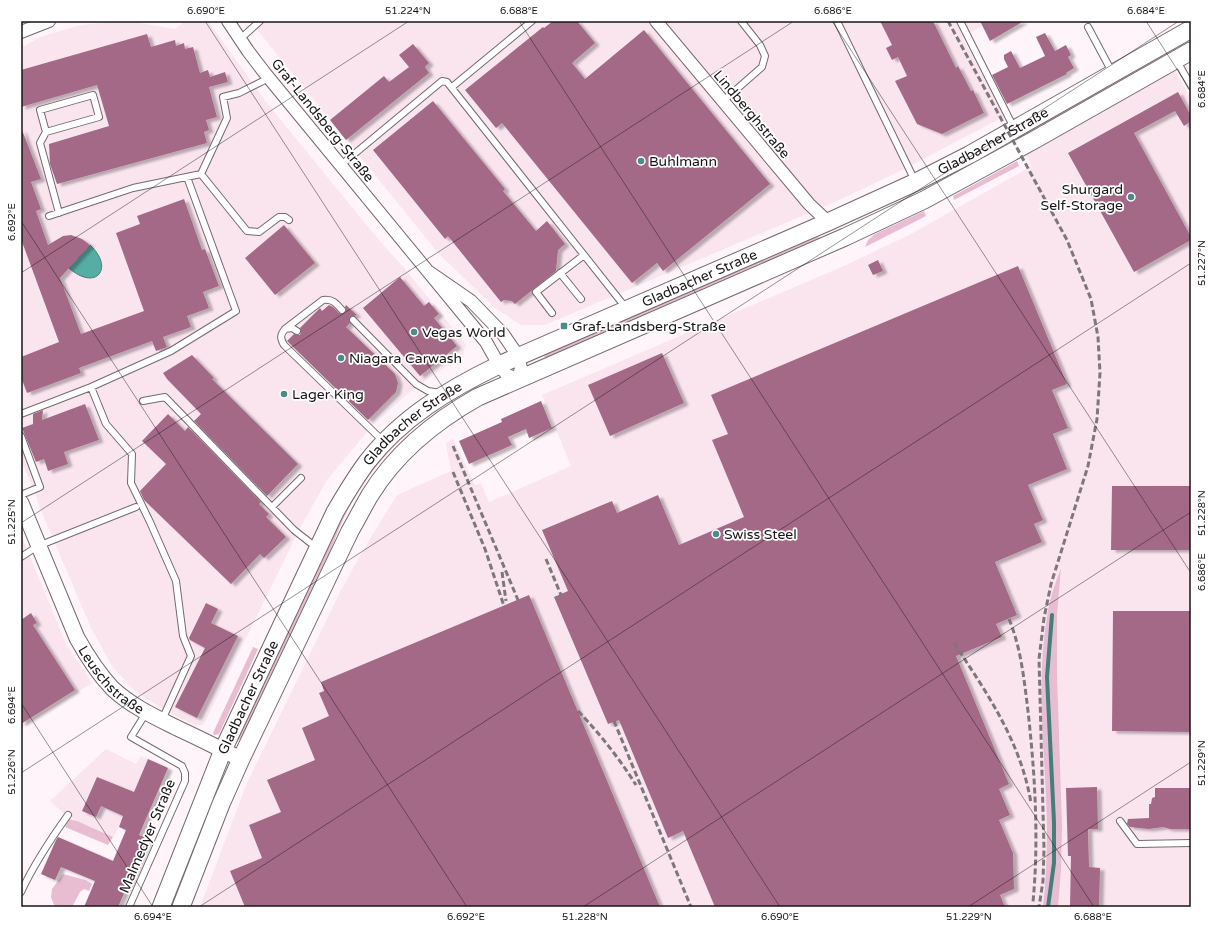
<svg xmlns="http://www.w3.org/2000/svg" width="1212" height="928" viewBox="0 0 1212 928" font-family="'Varela Round',sans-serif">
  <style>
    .built { fill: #fae5ef }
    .green { fill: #e8bdd2 }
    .water { fill: #56ada4; stroke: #447f7a }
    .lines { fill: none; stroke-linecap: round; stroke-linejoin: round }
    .stream { stroke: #447f7a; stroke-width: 4 }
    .building { fill: #a46987; filter: url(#shadow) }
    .service-casing { stroke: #74696e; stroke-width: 8 }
    .minor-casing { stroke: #74696e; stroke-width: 14 }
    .tertiary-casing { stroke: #74696e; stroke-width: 17 }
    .secondary-casing { stroke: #74696e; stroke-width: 19 }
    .service { stroke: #fff; stroke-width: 6 }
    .minor { stroke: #fff; stroke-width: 12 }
    .tertiary { stroke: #fff; stroke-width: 15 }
    .secondary { stroke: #fff; stroke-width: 17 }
    .rail { stroke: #7e777a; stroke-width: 3; stroke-dasharray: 6 3; stroke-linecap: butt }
    .ticks { fill: none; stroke: #191517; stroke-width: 1; stroke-opacity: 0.45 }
    .poi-dot { fill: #488e86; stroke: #fff; stroke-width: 1.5 }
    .labels { text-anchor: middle; stroke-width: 3.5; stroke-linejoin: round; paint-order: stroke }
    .street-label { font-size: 14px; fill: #191517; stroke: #fff }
    .poi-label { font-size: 14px; fill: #191517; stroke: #fff; text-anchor: start }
    .neatline { fill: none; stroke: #191517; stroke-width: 1.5 }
    .ticks-label { font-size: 10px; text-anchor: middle; fill: #191517 }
  </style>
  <defs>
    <filter id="shadow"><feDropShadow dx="4.5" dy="2.5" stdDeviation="1" flood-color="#0004"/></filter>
  </defs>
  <rect width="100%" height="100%" fill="#fff4f9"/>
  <path class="built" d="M185 21H208L267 103 378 239 405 269 466 345 462 356 412 390 372 426 327 480 300 528 205 722 202 725 196 726 159 707 133 689 112 666 91 628 37 501 38 500 21 460V48L40 37 77 26 99 23 134 22 175 29Z
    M250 21H992L962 37 1005 116 902 170 835 202 545 325H521L494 307 439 254Z
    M1174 68 1191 100V907H200L247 783 341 590 362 552 397 495 451 471 446 444 453 438 475 485 481 483 489 502 571 466 542 395 846 265 911 234 1032 166 1026 155Z
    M21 535 66 644 92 683 21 728Z
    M106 749 136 764 141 756 168 768 139 835 119 827 113 837 77 821 63 813 50 801Z"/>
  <path class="green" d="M1191 37V40L1124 79 1020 143 1015 136Z
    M1017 161 1019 166 954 200 953 196Z
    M924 211 926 216 865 247 868 240 875 234Z
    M817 237 824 238 546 360 543 353 807 240Z
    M430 414C391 445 358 482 339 529 332 545 327 562 320 577 297 630 270 681 245 733L237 742 236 741 347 504 374 465 408 428Z
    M1061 568 1057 615V673L1062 827 1061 869 1058 907H1043C1046 881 1047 855 1047 828 1046 758 1035 687 1047 617 1049 600 1055 584 1061 568Z
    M253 647 258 649 219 734 214 735 213 733Z
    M69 819 77 821 113 837 108 845 65 827Z
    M63 874 86 880 92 884 89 891 84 889 80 892 72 907H57L54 905 51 897 52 889Z"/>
  <path class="water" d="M90 245C115 268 96 292 69 268Z"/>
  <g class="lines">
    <path class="stream" d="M1048 907 1054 863V822L1047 677 1052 615"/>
  </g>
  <path class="building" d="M553 21H577L595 43 572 63 585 79 644 30 770 184 663 271 657 263 632 283 502 123 496 128 465 90 543 27 544 28Z
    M880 21H933L956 68 958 66 971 91 973 90 984 113 942 134 917 124 895 81 907 76 898 57 892 60 886 48 892 45Z
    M980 21H1024L990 41Z
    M1045 33 1055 51 1066 45 1071 55 1068 57 1074 68 1066 73 1067 74 1007 104 992 75 1008 67 1004 59V55L1011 51 1020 68 1045 56 1036 37Z
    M147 34 151 47 175 40 176 46 184 43 185 49 193 47 200 73 208 70 210 77 225 72 228 82 209 87 217 117 206 120 209 130 204 132 207 143 57 184 50 164 49 144 109 126 97 85 21 107V70Z
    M413 44 429 63 425 67 429 73 346 140 330 120 384 76 389 82 409 67 399 55Z
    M1178 92 1191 116V121L1184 126 1175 111 1134 133 1191 237V240L1134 272 1068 153Z
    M433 101 505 189 503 191 536 231 547 221 565 244 558 250 556 271 515 304 512 301 504 300 501 302 448 236 445 239 373 150Z
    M21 130H22L41 179 31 182 41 209 36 211 48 245 63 236 71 235 82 239 90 245 60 278 81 334 144 311 116 233 140 224 137 216 184 199 202 250 205 249 219 286 203 292 209 308 187 316 191 327 163 337 167 347 156 351 152 341 79 368 81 373 27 393 21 377V357L59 342 21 239Z
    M284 225 315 263 275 295 245 258Z
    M878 260 883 271 873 275 868 265Z
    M1018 266 1067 384 1052 390 1068 428 1053 434 1067 469 1028 485 1043 520 1034 524 1042 542 995 562 1017 615 996 624 1002 637 956 656 1009 784 999 789 1010 815 999 820 1013 853 1014 889 1000 895 1005 907H715L683 831 668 838 619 720 608 724 554 597 568 591 542 530 612 501 617 513 658 495 679 545 744 517 712 440 728 434 711 395Z
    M400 277 424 306 429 302 439 314 434 318 457 346 420 376 363 308Z
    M329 305 333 307 339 313 342 314 346 312 345 307 346 305 357 315 350 317 349 321 350 323 346 327 395 374 398 383 396 392 368 420 287 341 294 334 300 335 301 331 300 328 320 308 322 311Z
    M662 353 684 403 610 436 588 385Z
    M192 355 214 378 212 379 298 464 267 496 194 421 201 414 167 379 163 373Z
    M541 401 552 428 529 438 526 429 508 437 512 445 469 464 459 441 502 422 501 419Z
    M85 404 99 440 64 452 68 464 48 471 44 459 36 462 22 428 33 424V414L43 410 42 420Z
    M168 414 185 431 188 427 261 502 259 504 269 514 266 517 286 537 264 558 260 554 231 584 144 500 140 491 166 464 142 441Z
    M1112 486H1191V550H1111Z
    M529 595 660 907H245L230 871 262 858 249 825 281 812 267 780 315 760 302 728 329 716 319 693 324 691 321 682Z
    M206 603 218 609 211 623 238 636 197 718 175 707 205 648 190 640 189 638Z
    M1113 611H1191V732L1112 731Z
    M31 613 37 623 33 625 75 690 21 724V620Z
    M148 759 168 768 139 835 148 839 118 907H84L95 881 61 867 55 880 41 874 56 840 58 837 113 861 126 830 119 827 123 816 101 806 96 817 82 811 97 777 134 792Z
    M1097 787 1098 829H1088L1089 867 1100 868 1099 907H1070L1071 856H1068L1066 788Z
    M1155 788H1191V829H1170L1163 827 1149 829 1130 827 1127 824 1128 819 1149 818V804H1151L1152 798 1155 797Z"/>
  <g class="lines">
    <g class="service-casing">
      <path id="service" d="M837 21 915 181
        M960 21 1014 128
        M1088 27 1112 72
        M240 39 260 21
        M1177 61 1191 86
        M452 87 532 21
        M722 102 762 67 765 56 760 45 741 21
        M46 132 40 110 93 95 99 117 46 132 40 143 59 213
        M341 165 442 81 447 82 626 308
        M201 174 247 231 259 232 279 217H285L289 220
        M49 216 133 188 201 174 227 118 223 97 239 93 269 78
        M560 273 581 299
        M342 310C336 303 333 299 323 300L285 329C280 335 280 338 284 345L384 442
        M552 313 536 292 584 255
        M353 320 416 384 428 391 441 393
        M285 329 292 328 297 331
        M91 387 106 424 132 454 131 483 150 522 176 581 183 636 191 656 162 720
        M143 401 165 397 294 530 317 548
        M21 414 91 387 171 351 236 311 187 177
        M21 436 40 487 21 495
        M272 507 301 478
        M21 557 38 546 136 507
        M1120 821 1137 844 1191 843
        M21 892C34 864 50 840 68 815
        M129 907 185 781V773L182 766 131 737 146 713"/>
    </g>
    <g class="minor-casing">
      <path id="minor" d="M228 21 248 51 264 72 486 342 499 365 507 375 518 379 521 368 518 356 503 334 471 301 429 272
        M656 21 809 204 828 222
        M21 32 49 21"/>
    </g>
    <g class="tertiary-casing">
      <g id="tertiary">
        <path id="s1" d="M21 503 77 638C87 656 98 673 112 688 131 706 155 717 177 728 199 738 220 749 241 759"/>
      </g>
    </g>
    <g class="secondary-casing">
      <g id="secondary">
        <path id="s2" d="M161 907 223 750 335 512C345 495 355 478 367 462 401 418 449 389 499 365L828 222 916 182 969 155 1191 29"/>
        <path d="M181 907 221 804 241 759 350 531C357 519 363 507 370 495 396 453 435 421 478 397L845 237 924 200 1036 139 1191 51"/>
      </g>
    </g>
    <use href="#service" class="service"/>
    <use href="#minor" class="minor"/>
    <use href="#tertiary" class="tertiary"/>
    <use href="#secondary" class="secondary"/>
    <path class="rail" d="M948 21 1067 240 1091 299 1098 337 1100 373 1097 419 1088 466 1051 584 1044 618 1039 659 1044 849 1043 881 1039 907
      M453 446 518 600
      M453 472 485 549 504 606
      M546 559 561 595
      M502 572 506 601
      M1009 619C1021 648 1024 679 1028 711 1035 774 1039 839 1033 902
      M954 643C987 693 1021 742 1031 803
      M578 711C600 734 619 758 636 785
      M614 721 691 907"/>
  </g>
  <path class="ticks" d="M205 21 780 907M519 21 1094 907M832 21 1191 573M1146 21 1191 91M21 24 25 21M21 221 467 907M21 273 409 21M21 523 794 21M21 703 153 907M21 773 1179 21M199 907 1191 263M583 907 1191 512M968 907 1191 762"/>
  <g class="poi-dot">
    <circle cx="641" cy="161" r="4"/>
    <circle cx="1131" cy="197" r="4"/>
    <rect x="560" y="322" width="8" height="8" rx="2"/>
    <circle cx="414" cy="332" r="4"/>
    <circle cx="341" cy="358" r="4"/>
    <circle cx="284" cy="394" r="4"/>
    <circle cx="716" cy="534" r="4"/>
  </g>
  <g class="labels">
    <g class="street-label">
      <text transform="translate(752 114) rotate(50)" y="5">Lindberghstraße</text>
      <text transform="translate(323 120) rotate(51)" y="5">Graf-Landsberg-Straße</text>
      <text dy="5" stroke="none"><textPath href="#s2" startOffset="1199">Gladbacher Straße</textPath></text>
      <text dy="5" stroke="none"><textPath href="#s2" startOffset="875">Gladbacher Straße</textPath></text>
      <text dy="5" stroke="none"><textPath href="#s2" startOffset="551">Gladbacher Straße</textPath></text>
      <text dy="5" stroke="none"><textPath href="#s1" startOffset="201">Leuschstraße</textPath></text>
      <text dy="5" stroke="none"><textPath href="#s2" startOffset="227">Gladbacher Straße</textPath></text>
      <text transform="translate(147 836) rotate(-67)" y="5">Malmedyer Straße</text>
    </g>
    <g class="poi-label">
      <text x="649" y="166">Buhlmann</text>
      <text x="1123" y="194" text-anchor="end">Shurgard<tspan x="1123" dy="16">Self-Storage</tspan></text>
      <text x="572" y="331">Graf-Landsberg-Straße</text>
      <text x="422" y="337">Vegas World</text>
      <text x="349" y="363">Niagara Carwash</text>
      <text x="292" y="399">Lager King</text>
      <text x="724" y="539">Swiss Steel</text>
    </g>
  </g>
  <rect width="1212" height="928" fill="none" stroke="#ffffff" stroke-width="44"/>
  <rect x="22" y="22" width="1168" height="884" class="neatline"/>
  <g class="ticks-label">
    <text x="206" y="14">6.690°E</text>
    <text x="408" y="14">51.224°N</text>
    <text x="519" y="14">6.688°E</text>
    <text x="833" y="14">6.686°E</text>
    <text x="1146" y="14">6.684°E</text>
    <text transform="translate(1201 89) rotate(-90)" y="4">6.684°E</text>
    <text transform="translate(11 222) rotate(-90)" y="4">6.692°E</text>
    <text transform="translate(1201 263) rotate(-90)" y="4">51.227°N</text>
    <text transform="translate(1201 513) rotate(-90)" y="4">51.228°N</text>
    <text transform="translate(11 522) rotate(-90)" y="4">51.225°N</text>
    <text transform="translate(1201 572) rotate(-90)" y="4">6.686°E</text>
    <text transform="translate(11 705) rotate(-90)" y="4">6.694°E</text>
    <text transform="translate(1201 763) rotate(-90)" y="4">51.229°N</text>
    <text transform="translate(11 772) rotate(-90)" y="4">51.226°N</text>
    <text x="153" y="920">6.694°E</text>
    <text x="466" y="920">6.692°E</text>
    <text x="585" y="920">51.228°N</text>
    <text x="780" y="920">6.690°E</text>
    <text x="969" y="920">51.229°N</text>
    <text x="1093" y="920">6.688°E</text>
  </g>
</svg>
